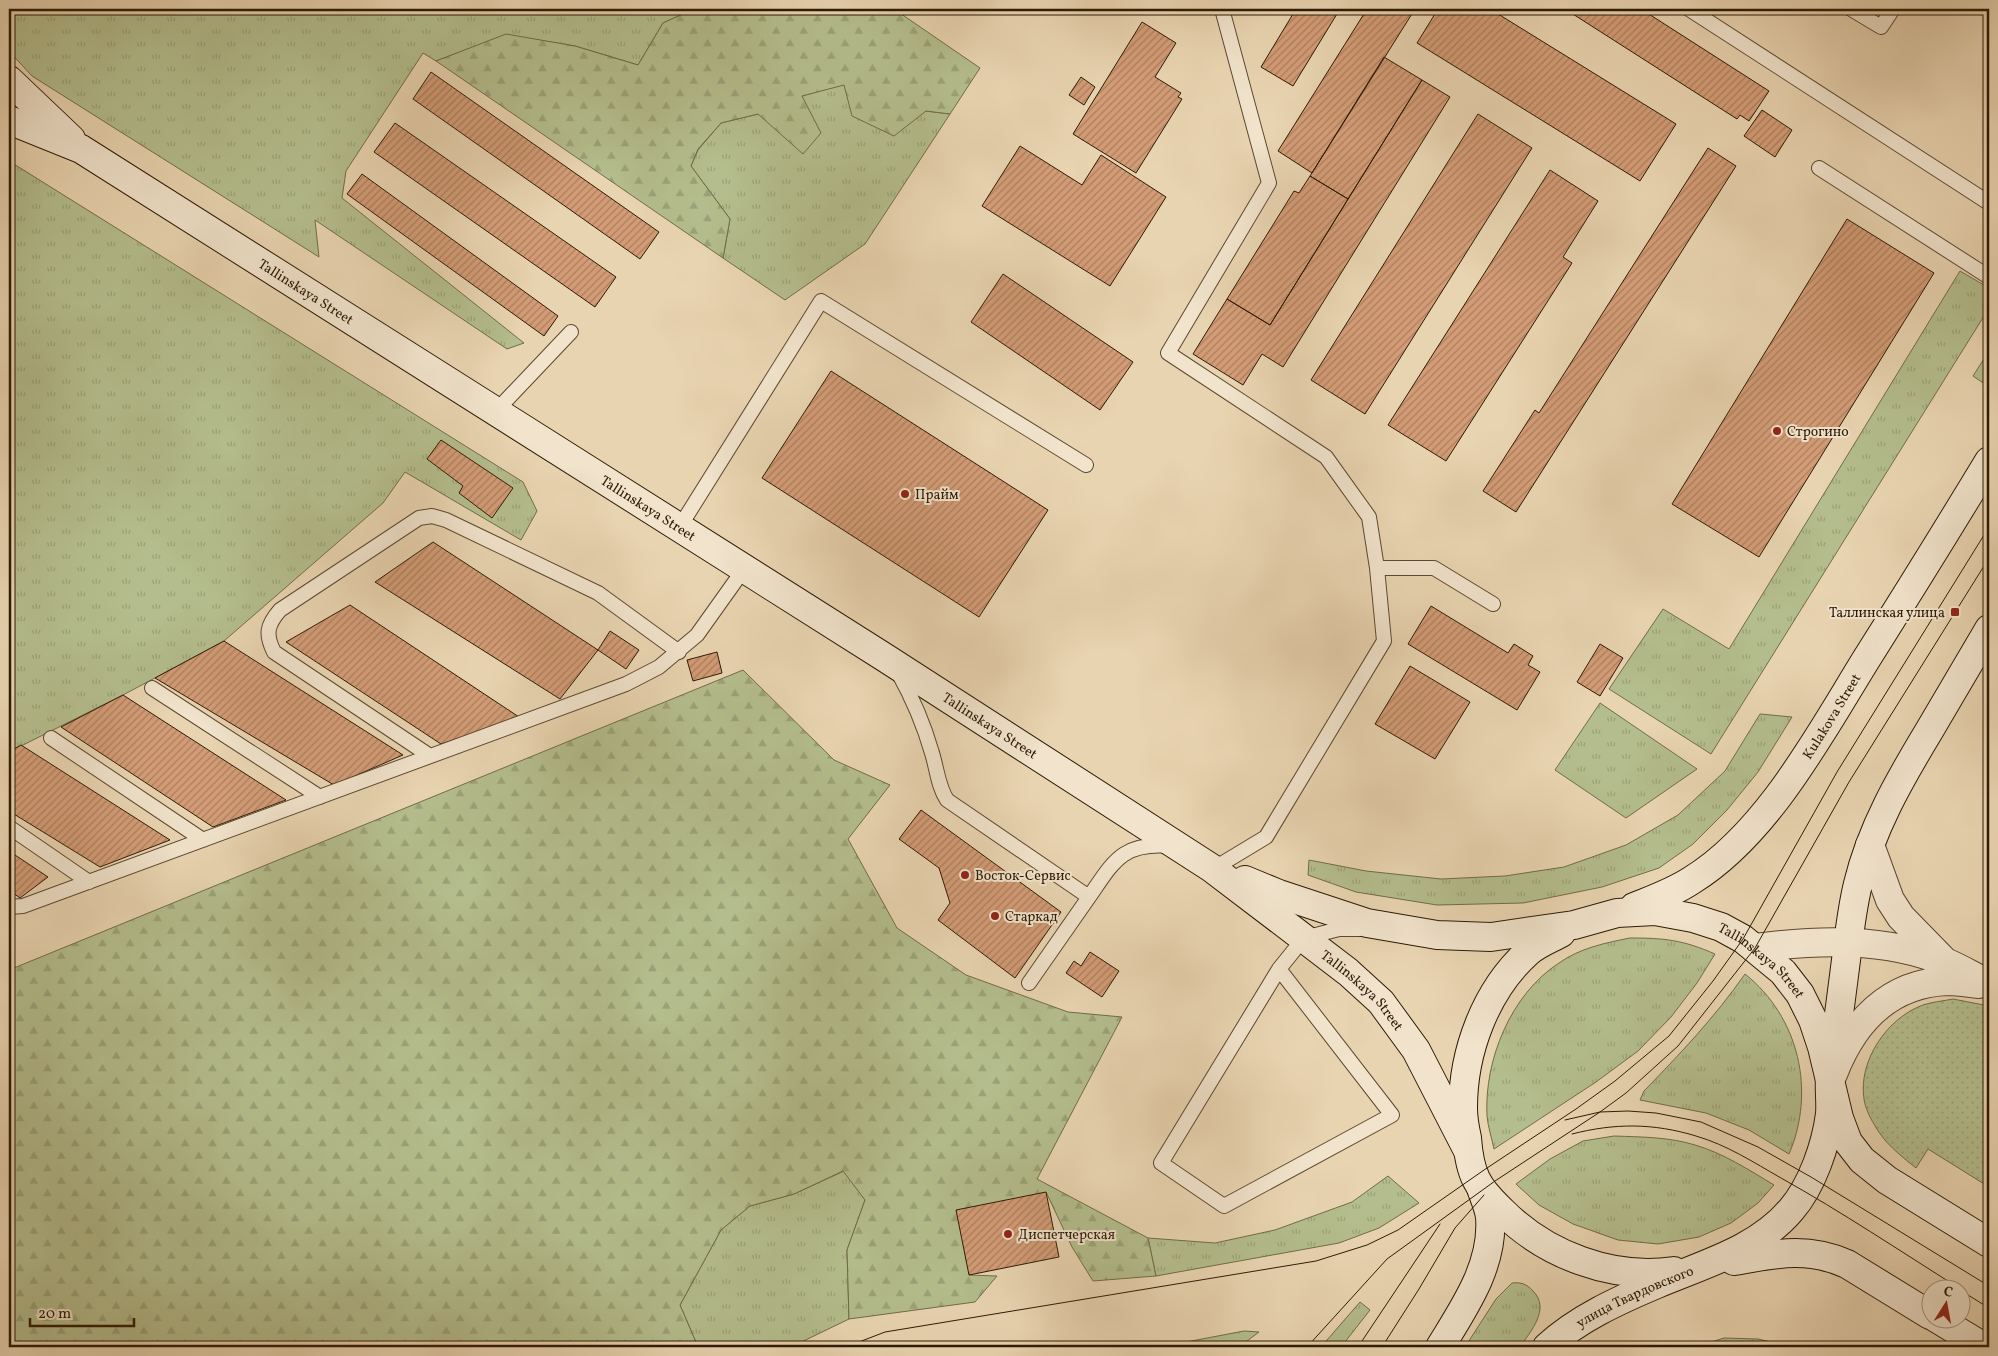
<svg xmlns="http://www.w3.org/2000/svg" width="1998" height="1356" viewBox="0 0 1998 1356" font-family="Vollkorn,serif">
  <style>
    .grass { fill: url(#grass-tufts); stroke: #706c49 }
    .forest { fill: url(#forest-firs); stroke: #706c49 }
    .park { fill: url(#park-dots); stroke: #706c49 }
    .building { fill: url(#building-hatch); stroke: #2d1a05 }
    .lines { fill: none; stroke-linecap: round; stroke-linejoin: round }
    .lane-casing { stroke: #5c4830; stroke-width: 16 }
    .street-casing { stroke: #5c4830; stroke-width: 30 }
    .secondary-casing { stroke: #2d1a05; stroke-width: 30 }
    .lane { stroke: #f1e3cc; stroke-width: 14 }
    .street { stroke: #f1e3cc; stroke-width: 28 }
    .secondary { stroke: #f1e3cc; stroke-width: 28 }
    .tram { stroke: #2d1a05; stroke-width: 1 }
    .poi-dot { fill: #8f2418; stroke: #f1e3cc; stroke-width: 2 }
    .labels { text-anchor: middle; stroke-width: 4; stroke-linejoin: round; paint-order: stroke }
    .street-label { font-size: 14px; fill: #2d1a05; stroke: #f1e3cc }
    .poi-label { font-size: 14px; fill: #2d1a05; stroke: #f1e3cc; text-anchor: start }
  </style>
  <defs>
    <pattern id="grass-tufts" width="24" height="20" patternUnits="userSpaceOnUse" patternTransform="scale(1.25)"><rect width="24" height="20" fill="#b4bd8d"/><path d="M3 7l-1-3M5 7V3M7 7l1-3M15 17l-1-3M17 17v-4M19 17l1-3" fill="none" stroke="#9ba278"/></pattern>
    <pattern id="forest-firs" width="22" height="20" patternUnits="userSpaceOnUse" patternTransform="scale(1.25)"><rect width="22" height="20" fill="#b4bd8d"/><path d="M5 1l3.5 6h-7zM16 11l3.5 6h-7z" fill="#9ba278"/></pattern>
    <pattern id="park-dots" width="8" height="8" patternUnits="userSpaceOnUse" patternTransform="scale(1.25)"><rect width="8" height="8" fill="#b4bd8d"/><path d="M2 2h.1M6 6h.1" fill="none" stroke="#9ba278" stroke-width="1.8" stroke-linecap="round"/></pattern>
    <pattern id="building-hatch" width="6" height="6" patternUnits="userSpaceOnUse" patternTransform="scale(1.25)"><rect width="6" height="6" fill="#d39c76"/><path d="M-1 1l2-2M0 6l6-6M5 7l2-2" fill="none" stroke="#ac7e5f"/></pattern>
  </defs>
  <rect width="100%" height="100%" fill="#e9d4b1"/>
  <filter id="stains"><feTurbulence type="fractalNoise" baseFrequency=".004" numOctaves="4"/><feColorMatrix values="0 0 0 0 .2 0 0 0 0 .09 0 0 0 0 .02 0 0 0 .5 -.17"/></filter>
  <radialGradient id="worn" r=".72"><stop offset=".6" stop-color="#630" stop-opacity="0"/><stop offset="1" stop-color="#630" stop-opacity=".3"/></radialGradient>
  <path class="grass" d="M9 9H694L663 23 638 65 575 46 506 35 436 61 423 53 346 171 342 198 524 343 507 349 315 220 319 257 32 76 9 51Z
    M844 84 926 111 950 114 865 244 785 300 723 258 730 219 691 166 698 150 721 123 758 114 802 96Z
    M9 161 523 482 537 511 521 540 405 472 383 503 224 641 123 695 9 752Z
    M1960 271 1989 288V308L1711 754 1609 689 1663 609 1729 649Z
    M1989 351V387L1973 376Z
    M1600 703 1697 769 1626 818 1555 770Z
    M1760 714 1792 717 1758 772 1727 810 1693 844 1659 868 1602 887 1523 903 1437 905 1356 892 1308 875 1309 860 1366 871 1441 879 1505 876 1564 867 1626 845 1678 815 1725 771Z
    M1630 938C1665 938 1683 940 1715 954L1697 983 1671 1017 1638 1051 1596 1082 1494 1149C1492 1139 1488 1127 1487 1116 1484 1060 1511 994 1559 963 1580 948 1605 943 1630 938Z
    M1745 974C1799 1017 1816 1091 1789 1154L1749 1130 1706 1113 1640 1100 1644 1091C1680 1054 1715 1017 1745 974Z
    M1614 1136C1642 1137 1669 1137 1695 1145 1723 1153 1749 1170 1774 1185L1758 1203 1731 1223 1699 1237 1658 1244 1618 1240 1573 1224 1539 1205 1516 1184 1550 1159 1583 1141Z
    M844 1171 865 1200 847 1250 849 1319 791 1347H698L680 1305 721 1230 750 1206 794 1194Z
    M1388 1176 1419 1203 1379 1228 1339 1243 1156 1276 1148 1238 1215 1243 1275 1230 1352 1202Z
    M1512 1283C1521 1282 1527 1284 1533 1291 1551 1309 1530 1332 1520 1347H1465L1496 1299Z
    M1360 1302 1370 1310 1341 1347H1321Z
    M1244 1331 1259 1332 1239 1347H1160Z"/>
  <path class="forest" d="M694 9H894L980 68 950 114 926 111 894 136 852 116 844 85 802 96 821 133 803 154 758 114 721 123 698 149 691 166 730 219 723 258 436 61 506 34 575 46 638 65 663 23Z
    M743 670 834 760 890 785 848 839 897 928 966 975 1068 1012 1122 1017 1037 1179 1148 1238 1156 1276 1093 1281 1072 1247 1046 1192 969 1275 997 1276 975 1302 849 1319 847 1250 865 1200 843 1171 794 1194 750 1206 721 1230 680 1305 698 1347H9V970Z
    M1724 1338 1758 1339 1793 1347H1696Z"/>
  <path class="park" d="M1953 999 1989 1006V1187L1928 1149 1916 1168C1900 1155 1884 1143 1874 1124 1870 1118 1865 1107 1864 1099 1858 1061 1887 1018 1923 1005 1932 1002 1943 1001 1953 999Z"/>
  <path class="building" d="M1296 9H1340L1293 86 1261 67Z
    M1367 9H1415L1312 173 1278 151Z
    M1438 9H1490L1676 124 1640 181 1417 43Z
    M1565 9H1641L1769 91 1749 121 1740 115 1737 119Z
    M1142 22 1176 43 1155 77 1181 93 1178 97 1182 99 1136 173 1073 134Z
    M1384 57 1422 80 1348 199 1310 176Z
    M431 72 659 232 640 259 413 99Z
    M1081 77 1095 87 1084 105 1069 95Z
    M1422 80 1450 97 1283 367 1262 354 1243 385 1193 354 1227 299 1270 325Z
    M1762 110 1792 130 1775 157 1744 136Z
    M1478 114 1532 148 1365 414 1311 380Z
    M395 123 616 277 595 307 374 152Z
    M1020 146 1082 185 1101 155 1166 197 1110 286 982 206Z
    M1708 148 1736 166 1516 512 1483 491 1535 410 1539 413Z
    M1550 170 1598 201 1563 257 1572 263 1446 461 1388 425Z
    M362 174 558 316 544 336 347 194Z
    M1310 176 1348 199 1270 325 1227 299 1294 191 1299 193Z
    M1847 219 1934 273 1759 557 1672 504Z
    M1003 274 1133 362 1100 410 971 322Z
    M831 371 1048 510 979 617 762 478Z
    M441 440 513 488 492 518 459 493 463 486 427 459Z
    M433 542 598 650 560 699 375 582Z
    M350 605 522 719 441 744 286 642Z
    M1431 606 1508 653 1514 644 1533 656 1528 665 1540 672 1517 710 1408 644Z
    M610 631 639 650 626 669 598 650Z
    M224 641 403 755 334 785 155 678Z
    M1600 644 1623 658 1600 696 1577 682Z
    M717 652 722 673 693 681 687 660Z
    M1410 666 1470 702 1435 759 1375 724Z
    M123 695 286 800 213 827 61 727Z
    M21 745 170 840 100 867 9 811V752Z
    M921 810 1061 912 1015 978 938 920 950 903 939 868 899 839Z
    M9 851 48 877 20 898 9 890Z
    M1090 952 1119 971 1102 997 1066 973 1074 961 1081 966Z
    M1046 1192 1059 1257 969 1275 956 1210Z"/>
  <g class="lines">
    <g class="lane-casing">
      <path id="lane" d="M1689 9 1989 203
        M1851 9 1881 27 1893 9
        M1819 168 1989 277
        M495 412 571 332
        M679 528 821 301 1086 465
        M1377 568H1434L1493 604
        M898 672C912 697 924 725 932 753 937 769 938 786 947 800L1089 897C1114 861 1122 842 1171 846
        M152 688 320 797
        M51 738 203 840
        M430 756 274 652C265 634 267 625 280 610L419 518 432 516 446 520 598 593 679 652
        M9 827 89 882
        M1213 869 1266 837 1384 641 1377 568 1369 517 1326 457 1168 353 1269 183 1222 9
        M9 907 23 906 626 684 659 667 697 635 744 569
        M1279 969 1392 1115 1224 1206 1161 1163 1279 969 1304 938 1339 929H1360
        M1029 983 1089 897"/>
    </g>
    <g class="street-casing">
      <path id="street" d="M1870 845 1890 900 1901 917 1943 960
        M1755 948C1817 940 1885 937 1945 962 1960 968 1974 977 1989 984
        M1833 1074C1853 1022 1889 983 1948 981 1958 981 1969 983 1979 984"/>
    </g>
    <g class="secondary-casing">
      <g id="secondary">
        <path d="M9 80 71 139"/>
        <path id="s1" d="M9 120 81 149 884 657 1213 869 1348 972 1381 1002 1416 1050 1468 1151"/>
        <path id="s2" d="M1245 880 1279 894 1367 923 1437 935 1491 937 1574 925 1617 913 1655 911 1693 918 1721 927 1743 939 1783 972 1800 994 1813 1020 1822 1047 1839 1118 1848 1142 1862 1160 1887 1180 1989 1243"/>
        <path id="s3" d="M1634 907C1654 899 1674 892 1692 880 1768 833 1821 732 1867 658 1908 593 1949 527 1989 461"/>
        <path d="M1561 933C1550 939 1537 944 1528 952 1485 991 1463 1052 1463 1108 1463 1118 1465 1129 1467 1138 1468 1152 1470 1167 1476 1179 1482 1192 1492 1201 1502 1211 1546 1255 1612 1280 1674 1271"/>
        <path d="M1734 1261C1774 1254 1807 1246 1847 1264L1930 1315"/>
        <path d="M1936 1318 1984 1347"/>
        <path d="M1440 1347C1464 1308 1494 1265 1490 1217 1489 1209 1485 1199 1482 1191"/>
        <path id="s4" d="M1547 1347C1577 1319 1619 1300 1657 1284 1704 1264 1757 1250 1791 1210 1812 1186 1826 1145 1830 1114 1831 1102 1829 1090 1830 1078 1836 1039 1841 999 1846 960 1849 935 1852 908 1858 884 1871 829 1900 779 1929 731 1949 697 1969 663 1989 629"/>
      </g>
    </g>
    <use href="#lane" class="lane"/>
    <use href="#street" class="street"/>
    <use href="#secondary" class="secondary"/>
    <path class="tram" d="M1565 1120 1600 1112 1628 1111 1656 1113 1701 1122 1758 1147 1811 1177 1989 1286
      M1572 1134C1615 1123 1653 1123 1696 1136 1727 1145 1753 1162 1781 1178 1842 1212 1900 1251 1959 1288
      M1960 1290 1989 1308
      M846 1347 885 1332 1316 1261 1367 1245 1398 1230 1484 1170 1576 1109 1615 1081 1669 1036 1713 981 1743 939 1837 772 1989 527
      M1307 1347 1387 1259 1495 1181 1600 1112 1626 1093 1678 1046 1755 948 1849 782 1989 558
      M1358 1347 1440 1224
      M1382 1347 1419 1289 1455 1228 1484 1195"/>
  </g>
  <g class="poi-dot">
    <circle cx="1777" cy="431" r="5"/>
    <circle cx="905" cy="494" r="5"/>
    <rect x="1950" y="607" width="10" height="10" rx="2.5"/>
    <circle cx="965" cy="875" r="5"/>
    <circle cx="995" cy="916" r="5"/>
    <circle cx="1008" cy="1234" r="5"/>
  </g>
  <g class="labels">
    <g class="street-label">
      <text dy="5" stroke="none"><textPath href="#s1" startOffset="344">Tallinskaya Street</textPath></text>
      <text dy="5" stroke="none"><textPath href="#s1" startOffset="749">Tallinskaya Street</textPath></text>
      <text dy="5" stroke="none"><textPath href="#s3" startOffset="281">Kulakova Street</textPath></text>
      <text dy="5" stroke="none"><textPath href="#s1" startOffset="1154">Tallinskaya Street</textPath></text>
      <text dy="5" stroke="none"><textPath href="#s2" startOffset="542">Tallinskaya Street</textPath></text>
      <text dy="5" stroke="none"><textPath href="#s1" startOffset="1612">Tallinskaya Street</textPath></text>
      <text dy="5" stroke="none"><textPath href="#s4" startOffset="102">улица Твардовского</textPath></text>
    </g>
    <g class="poi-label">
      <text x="1787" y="436">Строгино</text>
      <text x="915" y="499">Прайм</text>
      <text x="1945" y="617" text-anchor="end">Таллинская улица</text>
      <text x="975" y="880">Восток-Сервис</text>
      <text x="1005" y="921">Старкад</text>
      <text x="1018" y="1239">Диспетчерская</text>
    </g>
  </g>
  <rect width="1998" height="1356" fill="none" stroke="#e9d4b1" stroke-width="30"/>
  <rect x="10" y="10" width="1978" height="1336" fill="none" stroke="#2d1a05" stroke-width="2.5"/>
  <rect x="15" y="15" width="1968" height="1326" fill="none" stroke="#2d1a05"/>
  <g transform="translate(1946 1304) rotate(11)"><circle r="24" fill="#f1e3cc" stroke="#a3937c"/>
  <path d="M0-4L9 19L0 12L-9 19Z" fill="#8f2418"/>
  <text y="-8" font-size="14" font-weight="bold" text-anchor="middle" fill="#2d1a05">С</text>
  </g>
  <path d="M30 1318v8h104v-8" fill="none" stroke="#2d1a05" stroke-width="2.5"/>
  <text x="38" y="1318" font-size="15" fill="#2d1a05" stroke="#f1e3cc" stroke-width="4" paint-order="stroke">20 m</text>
  <rect width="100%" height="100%" filter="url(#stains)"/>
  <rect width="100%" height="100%" fill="url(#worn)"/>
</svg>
